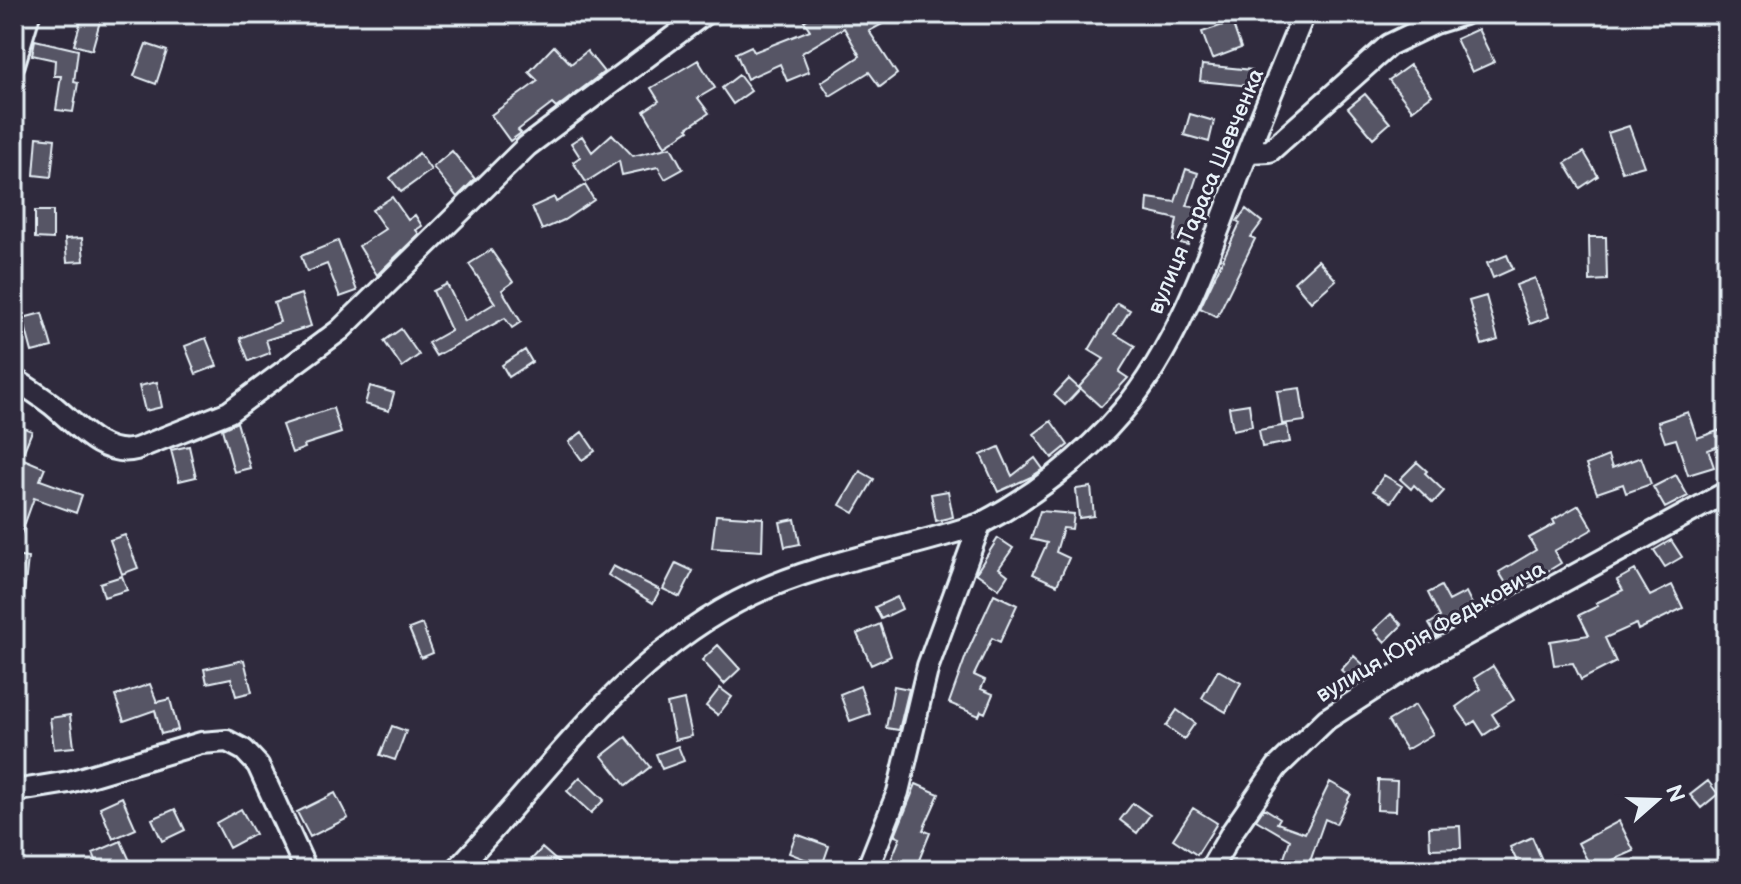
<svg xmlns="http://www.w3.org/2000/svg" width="1741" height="884" viewBox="0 0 1741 884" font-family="'Balsamiq Sans',sans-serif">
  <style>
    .building { fill: #575565; stroke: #e8f1f8; stroke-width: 2 }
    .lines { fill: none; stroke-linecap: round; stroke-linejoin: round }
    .minor-casing { stroke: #e8f1f8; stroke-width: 26 }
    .minor { stroke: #2f2a3d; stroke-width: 20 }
    .labels { text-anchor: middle; stroke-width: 6; stroke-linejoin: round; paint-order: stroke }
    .street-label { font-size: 22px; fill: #e8f1f8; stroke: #2f2a3d }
  </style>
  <rect width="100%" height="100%" fill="#2f2a3d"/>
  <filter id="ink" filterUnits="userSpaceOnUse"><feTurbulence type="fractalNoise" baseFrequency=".0125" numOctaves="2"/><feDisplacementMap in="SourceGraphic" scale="16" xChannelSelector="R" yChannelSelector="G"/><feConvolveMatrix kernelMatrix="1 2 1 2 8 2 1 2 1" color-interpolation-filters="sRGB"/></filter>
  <g filter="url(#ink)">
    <path class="building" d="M83 14H102L92 50 74 45Z
      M816 14H901L869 31 897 74 880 87 869 72 830 96 821 82 860 56 844 28 802 53 809 72 787 81 780 64 747 79 736 53 751 46 754 52 810 30 804 21Z
      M1232 22 1241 48 1212 59 1202 32Z
      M1478 29 1494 62 1472 72 1456 39Z
      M35 40 78 50 74 82 78 83 73 112 56 110 61 76H54L55 60 32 55Z
      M146 44 167 51 156 84 134 76Z
      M554 46 571 64 587 51 604 72 556 108 552 104 518 130 521 133 510 141 491 115 538 81 529 72Z
      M698 60 715 88 698 98 709 113 687 128 689 130 665 146 644 111 659 101 651 88Z
      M1202 65 1252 70 1250 86 1200 81Z
      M1410 65 1432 95 1412 110 1389 80Z
      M739 75 751 91 733 104 722 88Z
      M1365 94 1390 123 1373 138 1348 108Z
      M1190 114 1214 121 1209 142 1184 135Z
      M1629 126 1644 166 1622 172 1608 133Z
      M612 134 633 156 671 147 683 169 665 179 658 167 622 175 619 161 586 182 573 162 580 157 571 143 582 136 592 152Z
      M37 137 55 139 51 177 34 175Z
      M452 151 475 179 457 197 433 167Z
      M1584 152 1598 176 1580 188 1565 163Z
      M419 153 431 170 401 192 390 178Z
      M1186 169 1198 173 1187 206 1200 208 1198 222H1193L1188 245 1173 241 1177 219 1147 212 1148 198 1175 202Z
      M585 185 594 200 564 220 542 230 532 207 554 197 556 202Z
      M392 197 408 220 415 215 422 226 416 230 419 234 377 275 359 246 385 229 372 210Z
      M1246 209 1262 222 1251 237 1255 239 1217 317 1200 308 1240 223 1237 221Z
      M35 211H53V239L35 238Z
      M1589 237H1606L1607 280 1590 281Z
      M82 238 84 261 67 262 65 239Z
      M338 241 357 291 340 297 327 264 307 272 301 256Z
      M491 250 513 282 502 290 521 322 512 328 505 318 436 356 428 343 451 330 433 291 447 284 465 321 495 303 469 264Z
      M1507 255 1513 269 1493 278 1487 263Z
      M1318 260 1336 280 1311 302 1294 282Z
      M1535 278 1549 317 1530 324 1516 285Z
      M301 294 311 326 266 340 270 353 249 361 240 338 280 322 274 303Z
      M1486 296 1498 340 1482 345 1469 301Z
      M1117 303 1130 310 1115 334 1135 346 1119 372 1128 378 1101 407 1079 387 1104 359 1089 350Z
      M42 313 52 347 32 352 23 318Z
      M401 329 419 355 402 367 384 341Z
      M206 338 217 366 196 374 185 346Z
      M525 350 532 362 509 377 502 365Z
      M1069 379 1080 389 1065 405 1054 395Z
      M157 382 162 407 145 411 139 386Z
      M370 386 394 393 389 411 365 404Z
      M1300 388 1305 421 1282 424 1277 391Z
      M1249 404 1252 426 1233 430 1229 407Z
      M333 408 341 433 304 445 305 448 292 453 282 425Z
      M1688 412 1697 438 1727 428V443L1708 450 1714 467 1688 475 1676 439 1665 442 1658 422Z
      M1051 421 1068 445 1052 458 1034 434Z
      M237 422 250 468 234 472 222 429Z
      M14 424 32 431 21 458 45 468 40 480 82 495 76 513 34 498 16 548H14Z
      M1287 425 1290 442 1262 447 1259 430Z
      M582 432 595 451 582 460 569 442Z
      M189 446 196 477 179 481 171 450Z
      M999 447 1012 476 1035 458 1043 469 1031 477 998 492 981 455Z
      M1608 456 1612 468 1641 457 1651 484 1626 493 1623 484 1597 493 1586 465Z
      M1417 462 1427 471 1425 473 1444 491 1433 503 1414 485 1411 489 1400 479Z
      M860 471 874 479 854 513 840 505Z
      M1384 475 1402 486 1391 502 1373 491Z
      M1676 475 1688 496 1665 508 1653 487Z
      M1091 487 1094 516 1079 518 1076 489Z
      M948 491 953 517 936 521 931 494Z
      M1579 505 1593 529 1554 551 1561 563 1512 593 1499 572 1536 550 1529 538 1555 524 1553 520Z
      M1040 511 1074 514 1072 529 1063 528 1056 552 1069 558 1057 585 1033 574 1047 543 1031 539Z
      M716 515 763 518 762 551 712 548Z
      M795 519 800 544 785 547 780 522Z
      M125 535 138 568 122 574 110 540Z
      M998 538 1013 548 999 568 1008 575 999 589 976 573Z
      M1671 540 1682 557 1665 567 1654 550Z
      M14 556 28 558 23 603 14 602Z
      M676 563 693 571 680 597 663 589Z
      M613 566 660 590 653 603 608 575Z
      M1635 570 1650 596 1672 585 1683 608 1638 630 1636 624 1605 638 1616 662 1581 680 1573 663 1554 665 1550 641 1589 635 1579 615 1598 606 1596 603 1623 590 1617 580Z
      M122 576 127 590 104 597 100 583Z
      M1441 586 1449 601 1466 592 1477 614 1436 636 1429 624 1440 617 1428 593Z
      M994 594 1017 605 1000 642 992 638 974 675 985 680 981 689 993 694 985 713 981 711 979 716 949 703 967 653Z
      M897 597 902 609 881 619 875 607Z
      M1391 614 1402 625 1385 642 1374 630Z
      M422 624 433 653 421 658 409 629Z
      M880 624 891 656 871 665 857 634Z
      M718 645 740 669 724 684 702 660Z
      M1354 656 1366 667 1354 682 1341 670Z
      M244 660 252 692 236 696 231 678 207 683 204 669Z
      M1493 666 1514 700 1492 714 1499 725 1484 735 1475 721 1469 725 1456 707 1481 689 1474 678Z
      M1218 670 1241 683 1226 712 1202 698Z
      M150 684 157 702 170 699 178 730 161 734 155 710 124 721 115 696Z
      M860 686 870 714 850 721 840 694Z
      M894 686 909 689 899 730 886 728Z
      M720 688 732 697 718 715 706 706Z
      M684 700 692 736 675 740 667 704Z
      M1415 705 1433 734 1406 750 1388 721Z
      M1177 710 1195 723 1184 739 1166 726Z
      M70 715 74 747 54 749 50 718Z
      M392 726 406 731 395 760 380 755Z
      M626 737 650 767 626 786 602 756Z
      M678 746 684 761 662 769 656 754Z
      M580 777 604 800 591 813 567 791Z
      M1378 780 1397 781 1396 811 1377 810Z
      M1708 781 1718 794 1701 808 1690 795Z
      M1330 782 1351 794 1336 824 1325 819 1307 870H1280L1290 840 1256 820 1264 808 1280 818 1277 823 1305 833Z
      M916 784 939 794 923 830 930 833 915 870 891 860 900 838 895 836Z
      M335 793 348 818 310 837 297 812Z
      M122 797 136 829 113 839 100 807Z
      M1133 803 1150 815 1137 833 1120 820Z
      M1193 808 1217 823 1197 855 1173 839Z
      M175 809 185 830 162 841 152 819Z
      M241 809 255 834 229 848 216 823Z
      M1619 821 1634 851 1592 869 1578 843Z
      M1460 826 1461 848 1430 849 1429 827Z
      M796 834 829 846 822 866 789 853Z
      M1532 837 1545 867 1537 870H1521L1510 847Z
      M121 841 131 863 115 870H100L93 853Z
      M542 848 567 870H522Z"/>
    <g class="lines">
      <g class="minor-casing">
        <path id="minor" d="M14 64 29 14
          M1248 152 1270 151 1389 45 1435 23 1464 14
          M14 379C27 387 39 395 51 404 75 423 102 458 136 449L229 412 340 330 527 146 704 14
          M14 791 69 782 201 743 227 741 244 750 258 765 306 870
          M456 870C549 773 627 653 753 594 825 560 905 550 980 524 1032 497 1084 457 1122 412 1177 348 1211 250 1240 172 1260 119 1282 67 1304 14
          M867 870 898 792 928 666 980 524
          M1210 870 1232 832 1277 767 1327 719 1414 663 1727 492"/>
      </g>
      <use href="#minor" class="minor"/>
    </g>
  </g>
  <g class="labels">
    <g class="street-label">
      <text transform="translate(1205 191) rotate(-67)" y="8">вулиця Тараса Шевченка</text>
      <text transform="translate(1430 631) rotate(-30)" y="8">вулиця Юрія Федьковича</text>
    </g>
  </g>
  <rect width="1741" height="884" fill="none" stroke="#2f2a3d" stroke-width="48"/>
  <rect x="24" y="24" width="1693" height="836" fill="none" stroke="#e8f1f8" stroke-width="3" filter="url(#ink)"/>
  <g transform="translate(1657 800) rotate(70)" stroke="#2f2a3d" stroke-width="6" paint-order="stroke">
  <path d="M0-6L14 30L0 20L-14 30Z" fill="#e8f1f8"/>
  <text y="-12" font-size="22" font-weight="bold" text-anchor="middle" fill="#e8f1f8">N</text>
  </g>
</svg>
